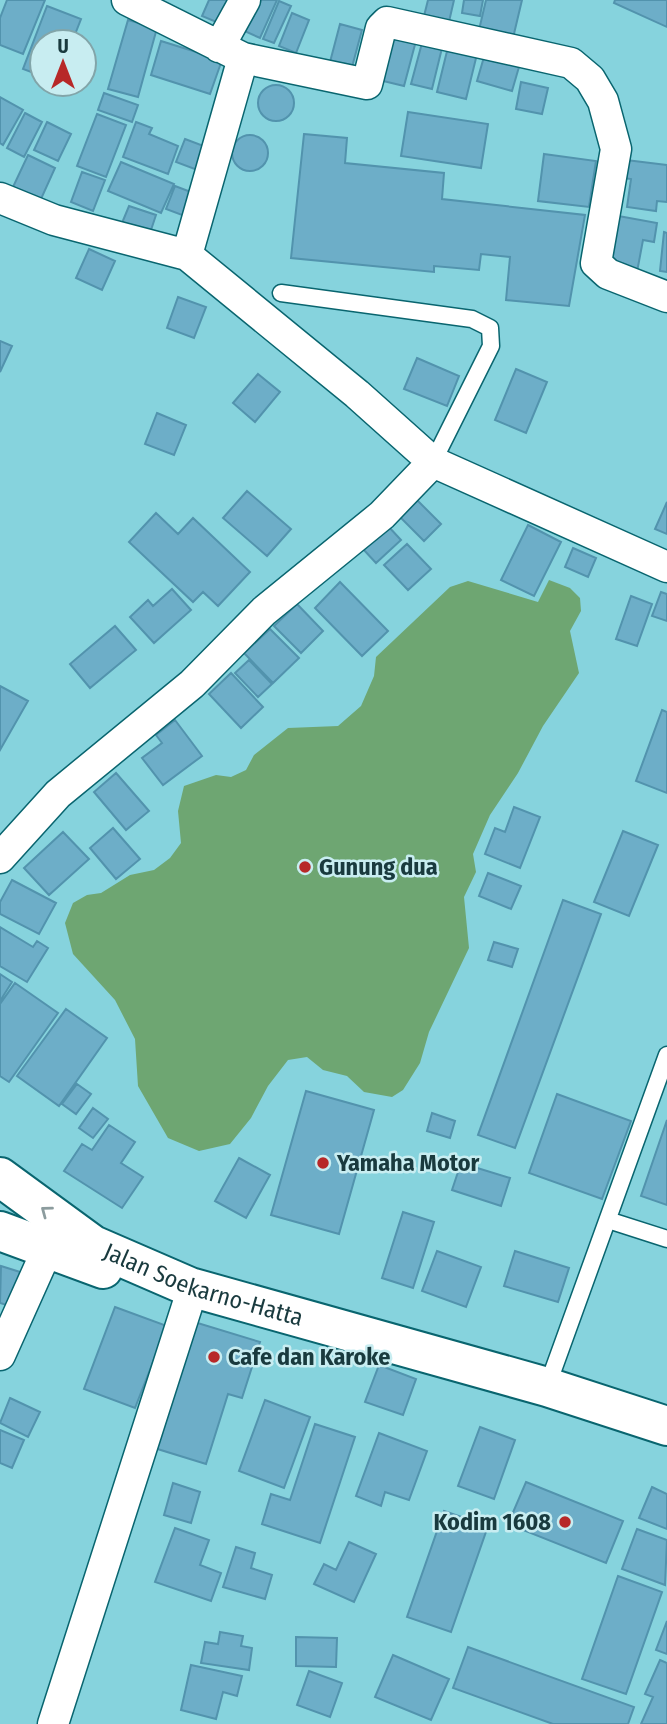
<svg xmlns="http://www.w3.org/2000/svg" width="667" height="1724" viewBox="0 0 667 1724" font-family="'Fira Sans Condensed',sans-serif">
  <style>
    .forest { fill: #6ea672 }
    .building { fill: #6daec8; stroke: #5293ad; stroke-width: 2 }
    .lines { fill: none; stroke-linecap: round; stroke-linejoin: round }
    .service-casing { stroke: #09656f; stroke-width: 19 }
    .minor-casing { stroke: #09656f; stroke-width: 33 }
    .trunk-casing { stroke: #09656f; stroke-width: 42 }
    .service { stroke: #fff; stroke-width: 16 }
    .minor { stroke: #fff; stroke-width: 30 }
    .trunk { stroke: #fff; stroke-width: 38 }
    .oneway { stroke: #8c9c9e }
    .poi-dot { fill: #b72828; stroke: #c8edf1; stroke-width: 2.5 }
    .labels { text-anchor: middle; stroke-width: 5; stroke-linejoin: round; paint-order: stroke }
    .poi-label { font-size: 24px; font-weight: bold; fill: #193a3e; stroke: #c8edf1; text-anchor: start }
    .street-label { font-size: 24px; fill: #193a3e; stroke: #c8edf1 }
  </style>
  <rect width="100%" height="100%" fill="#86d3dd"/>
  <path class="forest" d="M549 580 570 588 580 598 581 611 570 631 579 673 543 726 518 773 490 815 473 854 476 872 464 897 469 948 429 1032 420 1063 403 1090 392 1097 364 1092 347 1076 323 1070 307 1057 288 1060 268 1086 251 1118 230 1144 199 1151 168 1138 138 1086 135 1039 115 1000 73 954 65 923 73 903 87 895 101 893 130 875 154 870 170 858 181 843 178 811 184 786 216 775 231 777 246 770 254 755 288 728 338 726 361 706 374 676 376 657 450 587 468 581 538 602Z"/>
  <path class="building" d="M7 0H45L23 54 0 45V18Z
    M209 0H245L233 29 202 16Z
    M253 0H277L260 38 240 29Z
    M428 0H454L448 26 423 20Z
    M464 0H483L480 16 462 13Z
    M486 0H522L513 38 479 30Z
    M615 0H667V27L614 3Z
    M279 1 291 6 274 43 263 39Z
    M47 6 81 19 72 42H42V76L23 69Z
    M292 13 309 20 296 53 279 46Z
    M128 20 157 28 138 97 108 89Z
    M340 24 362 30 352 67 330 62Z
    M387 30 417 37 404 86 375 79Z
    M161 41 222 60 210 94 151 75Z
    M422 43 442 48 432 89 411 84Z
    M449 43 478 50 466 99 437 92Z
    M486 50 521 60 512 91 477 81Z
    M521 82 548 88 542 114 516 109Z
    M258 103a18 18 0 1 1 36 0a18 18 0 1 1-36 0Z
    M104 93 138 105 132 122 98 110Z
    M0 97 23 110 3 145 0 143Z
    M408 112 488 124 481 168 401 156Z
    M25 113 42 122 24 157 7 148Z
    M97 114 126 125 106 177 77 166Z
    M47 122 71 134 58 161 34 150Z
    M136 122 152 128 149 134 178 146 168 174 123 157Z
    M304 134 347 138 345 163 444 173 442 199 585 215 569 306 506 300 510 257 481 254 479 270 434 266V272L291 258Z
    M232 153a18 18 0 1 1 36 0a18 18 0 1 1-36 0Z
    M185 139 209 148 200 171 176 162Z
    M544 154 596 161 589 207 538 201Z
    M28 155 55 168 41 199 13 187Z
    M626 160 667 165V202L657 201 656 211 627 207 631 179 623 178Z
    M121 162 174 184 161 213 108 191Z
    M82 172 105 180 93 211 71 202Z
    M175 186 199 195 190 218 166 209Z
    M129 206 156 215 150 233 122 223Z
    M613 215 657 223 654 242 643 240 637 272 605 260Z
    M664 232 667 233V272L660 271Z
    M89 249 115 261 102 290 76 278Z
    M178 297 206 307 194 338 167 328Z
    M0 341 12 346 0 372Z
    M417 358 459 376 447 406 404 389Z
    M516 369 547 382 526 433 495 420Z
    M258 374 280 392 255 422 233 403Z
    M157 413 186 425 174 455 145 444Z
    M247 491 291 529 267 556 223 518Z
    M417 500 441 524 424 541 400 517Z
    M667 502V534L655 529Z
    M156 513 178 534 193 518 250 572 218 606 203 592 193 602 129 542Z
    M528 525 561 542 534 596 501 580Z
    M388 526 401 540 376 563 363 549Z
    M407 544 431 569 408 590 384 565Z
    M573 548 596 558 588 577 565 567Z
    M340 582 388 631 362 656 315 608Z
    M172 589 191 610 154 643 130 617 148 600 153 606Z
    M661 592 667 594V621L652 616Z
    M631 596 652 604 637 646 616 639Z
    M297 604 323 631 301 653 274 626Z
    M115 626 136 650 90 688 70 664Z
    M270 629 299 658 273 683 244 653Z
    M249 660 272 684 258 697 235 673Z
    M231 673 263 707 241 728 209 694Z
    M0 686 28 701 0 750Z
    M662 710 667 712V793L636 781Z
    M175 720 202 756 163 785 142 758 162 743 156 735Z
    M116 773 149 811 126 830 94 792Z
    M514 807 540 817 520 868 485 854 495 828 505 832Z
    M113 828 140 859 116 879 90 848Z
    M623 831 658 845 629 916 594 902Z
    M63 832 89 859 49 895 24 868Z
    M488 873 521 886 511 909 479 896Z
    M12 880 56 903 39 934 0 914V902Z
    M563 900 601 914 515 1148 478 1135Z
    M0 927 33 947 37 941 48 948 27 982 0 966Z
    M494 942 518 949 512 967 488 960Z
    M0 974 12 982 0 1001Z
    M15 983 58 1013 9 1082 0 1076V1004Z
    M66 1009 107 1038 59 1106 17 1076Z
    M77 1084 91 1094 76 1114 62 1104Z
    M306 1091 374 1110 339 1234 271 1215Z
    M557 1094 631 1121 602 1199 529 1173Z
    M93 1108 108 1119 93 1138 79 1128Z
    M432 1113 455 1121 450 1138 427 1131Z
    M667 1120V1205L641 1196Z
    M109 1125 135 1142 121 1163 143 1177 122 1208 64 1171 82 1144 92 1150Z
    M239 1158 270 1175 246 1218 215 1201Z
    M461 1163 510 1178 501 1206 452 1190Z
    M403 1212 434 1222 413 1288 382 1278Z
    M437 1251 481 1267 466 1307 422 1291Z
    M515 1251 569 1268 558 1302 504 1286Z
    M1 1266 20 1272 10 1306 0 1303Z
    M115 1307 167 1326 135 1408 84 1389Z
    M191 1321 260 1342 242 1398 228 1394 206 1464 151 1447Z
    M379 1365 416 1379 403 1415 365 1402Z
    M10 1398 40 1412 28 1437 0 1423Z
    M265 1400 310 1417 284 1488 239 1471Z
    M315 1424 355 1437 320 1543 262 1524 271 1494 290 1500Z
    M480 1427 515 1440 494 1499 458 1486Z
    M0 1430 24 1440 12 1468 0 1463Z
    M379 1433 427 1451 409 1500 385 1492 381 1506 356 1496Z
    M526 1482 623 1521 606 1563 508 1524Z
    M173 1483 200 1492 191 1523 164 1515Z
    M652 1487 667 1494V1529L639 1518Z
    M444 1511 488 1526 451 1632 407 1617Z
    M175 1528 209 1540 200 1565 221 1573 211 1601 155 1582Z
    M637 1529 667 1540 665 1585 622 1569Z
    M349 1542 376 1554 354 1602 314 1584 324 1564 336 1570Z
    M236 1547 255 1553 251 1568 272 1575 265 1599 223 1587Z
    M618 1576 662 1592 626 1694 582 1679Z
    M667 1621V1654L656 1650Z
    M220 1632 243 1636 241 1646 252 1648 249 1670 201 1663 205 1642 218 1644Z
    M296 1637 337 1638 336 1667 296 1666Z
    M468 1647 634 1707 628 1724H553L453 1688Z
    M393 1655 449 1679 431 1720 375 1697Z
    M660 1660 667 1663V1724H641L653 1697 645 1694Z
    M191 1665 242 1676 237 1696 223 1692 216 1719 181 1710Z
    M309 1671 342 1683 330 1717 297 1705Z"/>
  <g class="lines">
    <g class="service-casing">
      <path id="service" d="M281 293 472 319 490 328 491 346 433 462
        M608 1220 667 1239
        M547 1387 667 1055"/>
    </g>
    <g class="minor-casing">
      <path id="minor" d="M127 0 243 58 187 255
        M219 47 245 0
        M243 58 367 84 381 28 387 22 571 63 590 79 603 101 616 149 596 263 608 274 667 297
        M0 198 54 220 187 255 357 394 433 462 382 515 264 611 192 684 58 794 0 858
        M433 462 667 567
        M0 1355 48 1248
        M53 1724 189 1300"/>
    </g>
    <g class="trunk-casing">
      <g id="trunk">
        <path id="s1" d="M0 1177 93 1245 190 1287 547 1387 667 1426"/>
        <path d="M0 1231 103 1269"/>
      </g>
    </g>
    <use href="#service" class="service"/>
    <use href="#minor" class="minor"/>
    <use href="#trunk" class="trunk"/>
  </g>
  <defs><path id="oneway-chevron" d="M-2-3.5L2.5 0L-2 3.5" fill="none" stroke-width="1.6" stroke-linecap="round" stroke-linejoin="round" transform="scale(1.75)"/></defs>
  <use class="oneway" href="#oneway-chevron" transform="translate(46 1211) rotate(-143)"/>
  <g class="poi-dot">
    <circle cx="305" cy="867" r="7"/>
    <circle cx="323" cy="1163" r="7"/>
    <circle cx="214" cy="1357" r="7"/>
    <circle cx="565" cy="1522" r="7"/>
  </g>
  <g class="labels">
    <g class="poi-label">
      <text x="319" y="875">Gunung dua</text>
      <text x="337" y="1171">Yamaha Motor</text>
      <text x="228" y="1365">Cafe dan Karoke</text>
      <text x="551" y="1530" text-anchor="end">Kodim 1608</text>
    </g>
    <g class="street-label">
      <text dy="8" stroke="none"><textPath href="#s1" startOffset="233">Jalan Soekarno-Hatta</textPath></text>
    </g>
  </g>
  <g transform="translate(63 63)"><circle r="33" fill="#c8edf1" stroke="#82a5a9" stroke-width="2"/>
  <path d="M0-5L12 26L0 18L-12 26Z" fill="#b72828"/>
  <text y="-10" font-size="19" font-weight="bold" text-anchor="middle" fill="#193a3e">U</text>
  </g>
</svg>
